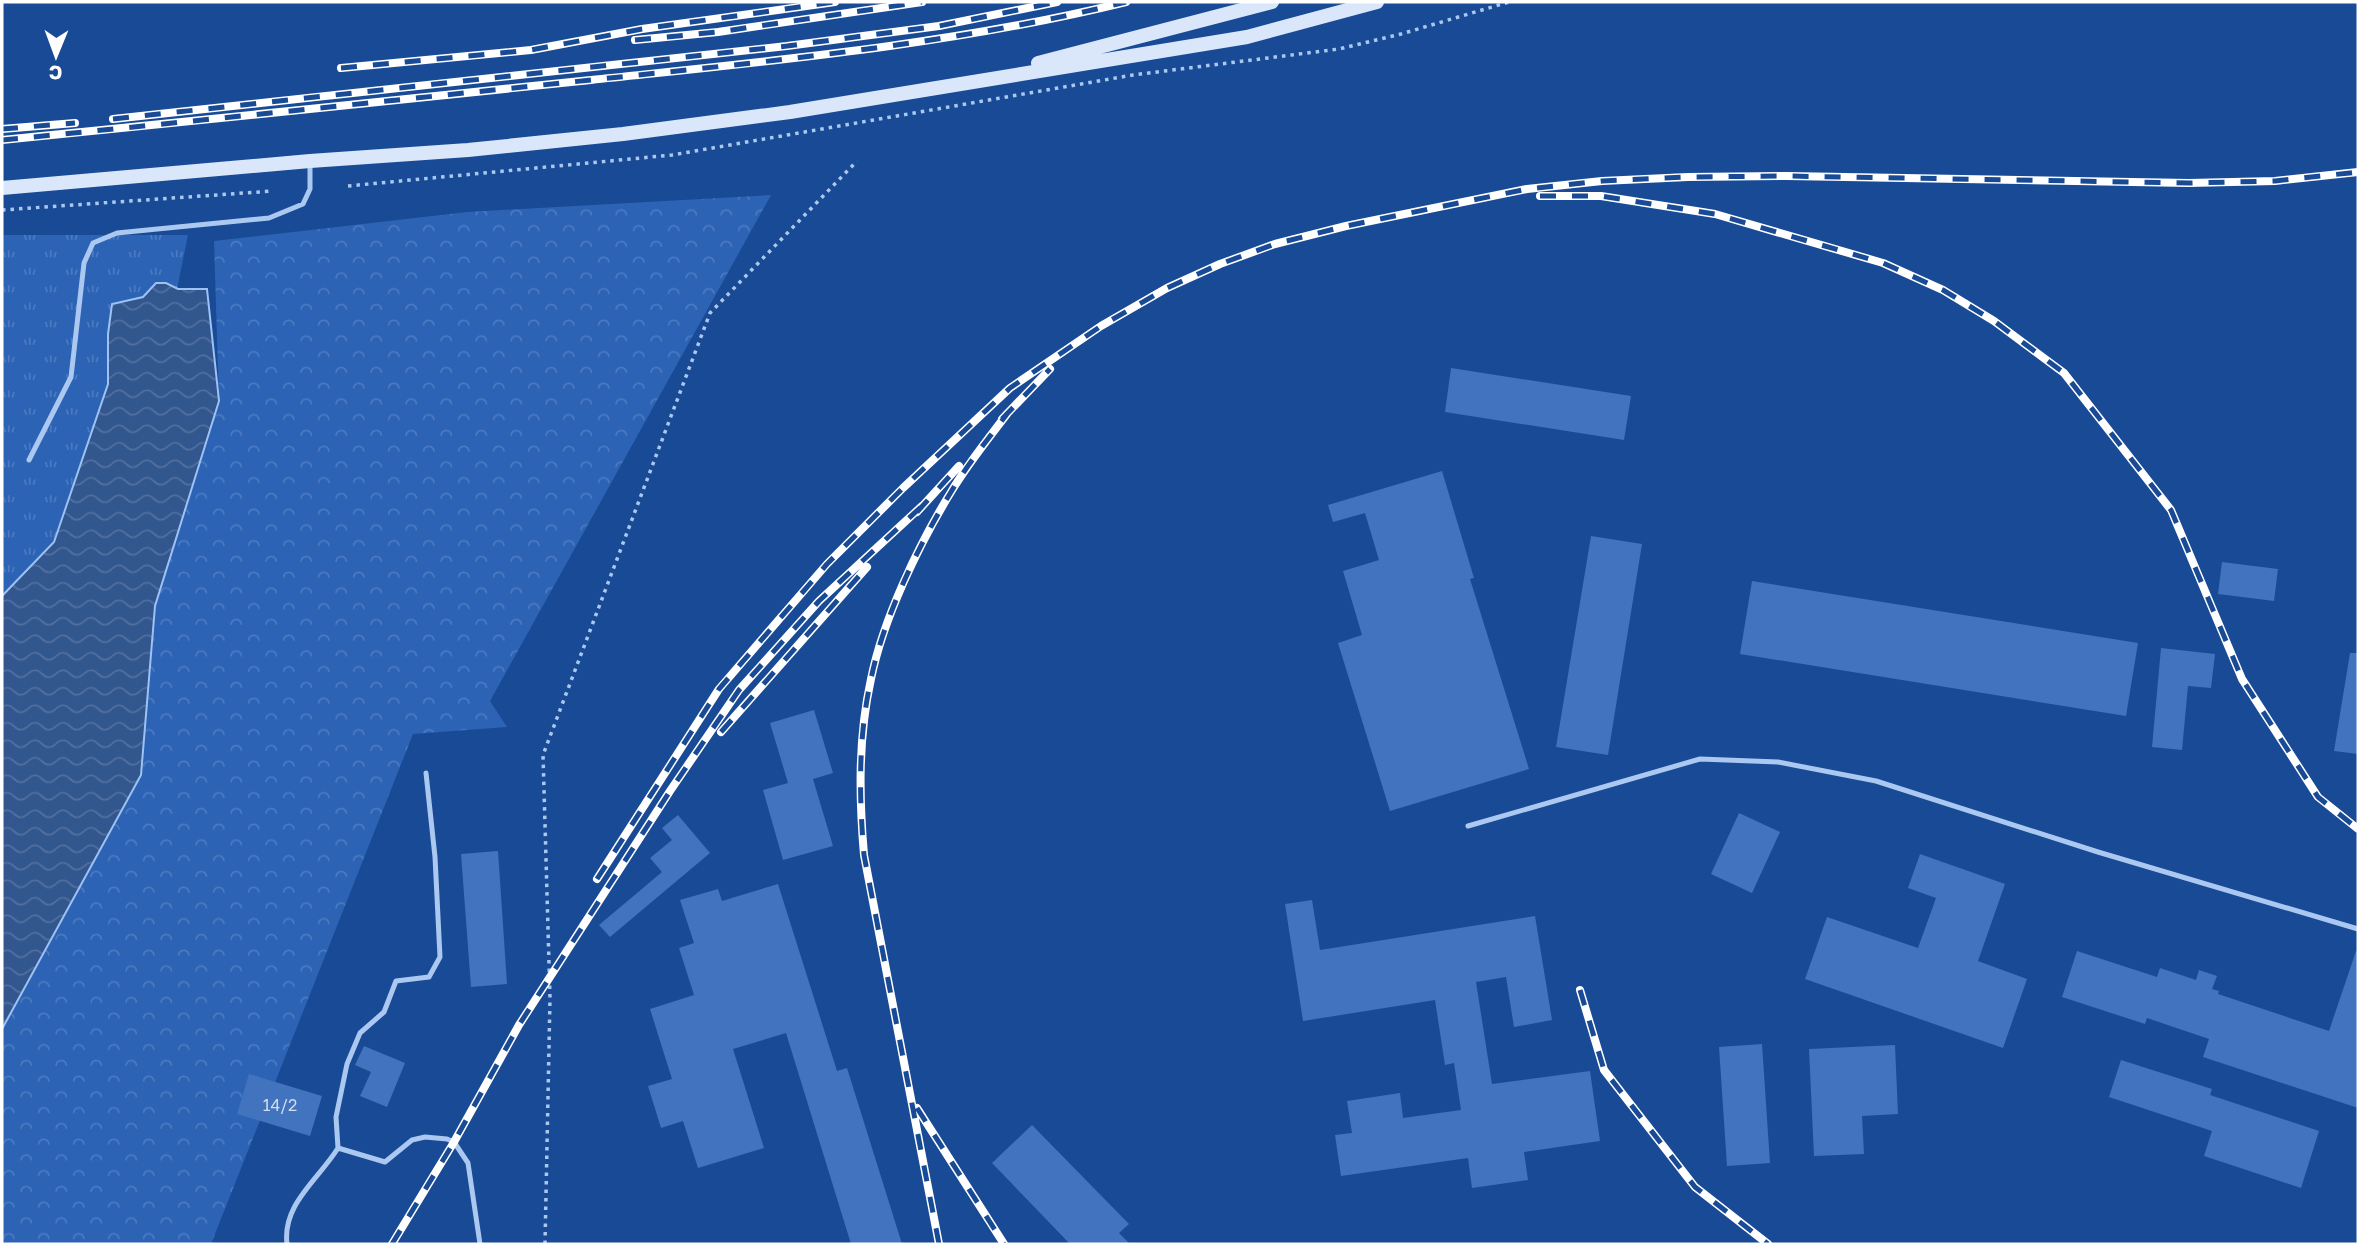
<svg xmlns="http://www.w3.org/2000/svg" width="2360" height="1246" viewBox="0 0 2360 1246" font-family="'Golos Text',sans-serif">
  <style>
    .grass { fill: url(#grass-tufts) }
    .forest { fill: url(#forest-crowns) }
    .water { fill: url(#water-waves); stroke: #9ec2f3; stroke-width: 2 }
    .building { fill: #4173be }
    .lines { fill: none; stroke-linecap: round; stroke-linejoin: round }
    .path { stroke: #abc8f1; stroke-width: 3.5; stroke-dasharray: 3.5 5; stroke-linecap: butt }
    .lane { stroke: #abc8f1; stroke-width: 5 }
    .secondary { stroke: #dae7fb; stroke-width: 14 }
    .rail-casing { stroke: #fff; stroke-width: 8 }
    .rail { stroke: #194a96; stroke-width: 5; stroke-dasharray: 16; stroke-linecap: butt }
    .labels { text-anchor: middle; stroke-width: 5; stroke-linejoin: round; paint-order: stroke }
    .number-label { font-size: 16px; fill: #d0dcef }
  </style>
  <defs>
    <pattern id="grass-tufts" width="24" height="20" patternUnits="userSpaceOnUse" patternTransform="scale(1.75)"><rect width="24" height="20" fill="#2c63b5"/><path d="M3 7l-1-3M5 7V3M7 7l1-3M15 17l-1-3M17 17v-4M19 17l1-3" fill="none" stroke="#4c7ac0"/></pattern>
    <pattern id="forest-crowns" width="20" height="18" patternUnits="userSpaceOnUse" patternTransform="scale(1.75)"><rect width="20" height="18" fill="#2c63b5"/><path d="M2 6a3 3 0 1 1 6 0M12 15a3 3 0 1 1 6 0" fill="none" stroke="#4c7ac0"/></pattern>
    <pattern id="water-waves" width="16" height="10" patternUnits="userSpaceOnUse" patternTransform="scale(1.75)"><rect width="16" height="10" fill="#32568e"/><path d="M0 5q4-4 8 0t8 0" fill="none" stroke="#516f9f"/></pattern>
  </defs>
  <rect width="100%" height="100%" fill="#194a96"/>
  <path class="grass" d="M2 235H188L177 289 166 283 143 297 108 335V384L53 542 2 596Z"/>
  <path class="forest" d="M771 195 490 701 507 727 413 734 211 1244H2V1029L141 775 155 606 219 401 214 241 467 212Z"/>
  <path class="water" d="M156 283H166L178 289H207L219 401 155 606 141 775 2 1029V596L54 542 108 384V334L112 304 143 297Z"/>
  <path class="building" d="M1451 368 1631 396 1624 440 1445 412Z
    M1442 471 1474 578 1470 579 1529 769 1390 811 1338 643 1362 635 1343 571 1379 560 1365 513 1333 522 1328 505Z
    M1591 536 1642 544 1608 755 1556 747Z
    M2222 562 2278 569 2274 601 2218 594Z
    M1752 581 2138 643 2126 716 1740 654Z
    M2161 648 2215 654 2211 688 2188 686 2182 750 2152 747Z
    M2350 653H2358V754L2334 751Z
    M814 710 833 773 813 779 833 846 783 860 763 790 788 783 770 723Z
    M1739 813 1780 832 1752 893 1711 874Z
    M678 815 710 853 610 937 599 925 662 872 650 858 672 840 662 828Z
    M498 851 507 984 471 987 461 854Z
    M1920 854 2005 884 1978 961 2027 979 2003 1048 1805 979 1827 917 1918 948 1936 898 1908 888Z
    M778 884 837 1071 847 1068 902 1244H851L786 1033 733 1049 764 1148 698 1168 683 1121 661 1128 648 1086 672 1079 650 1009 694 995 679 948 694 943 680 900 718 889 722 901Z
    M1312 900 1320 950 1535 916 1552 1020 1514 1027 1506 977 1476 982 1492 1084 1590 1071 1600 1141 1524 1152 1528 1180 1472 1188 1468 1158 1341 1176 1335 1135 1352 1133 1347 1101 1400 1093 1403 1118 1461 1110 1454 1063 1445 1065 1435 1000 1303 1021 1285 904Z
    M2077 951 2157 977 2160 968 2196 980 2199 970 2217 976 2212 989 2219 991 2218 994 2329 1031 2356 951 2358 952V1108L2203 1057 2209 1039 2147 1018 2145 1024 2062 997Z
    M1762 1044 1770 1163 1727 1166 1719 1047Z
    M1895 1045 1898 1114 1862 1116 1864 1154 1814 1156 1809 1049Z
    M364 1046 405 1063 387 1107 360 1096 371 1072 355 1065Z
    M2121 1060 2212 1089 2210 1095 2319 1131 2301 1188 2204 1156 2212 1131 2109 1097Z
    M249 1074 322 1096 310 1136 237 1114Z
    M1032 1125 1129 1224 1119 1233 1130 1244H1070L992 1163Z"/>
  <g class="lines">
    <path class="path" d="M348 186 672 155 1133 75 1339 49 1401 34 1509 2
      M2 210 273 191
      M545 1244 550 998 543 755 710 313 857 161"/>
    <path class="lane" d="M29 460 71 377 84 263 93 243 117 233 269 218 303 204 310 189V164
      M426 773 435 857 440 957 429 977 396 981 384 1012 360 1033 347 1064 336 1117 338 1148 385 1162 412 1140 425 1137 447 1139 454 1142 468 1163 480 1244
      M1468 826 1700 759 1778 762 1876 781 2098 852 2358 929
      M287 1244C282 1204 319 1179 338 1148"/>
    <path class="secondary" d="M1038 63 1272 2
      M2 188 310 161 468 150 623 134 790 112 1247 37 1377 2"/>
    <g class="rail-casing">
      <path id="rail" d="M635 40 718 32 922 2
        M341 68 531 50 642 29 835 2
        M113 119 787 46 939 26 1057 2
        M2 129 75 123
        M2 140C198 121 395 100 591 80 770 61 951 45 1126 2
        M1540 196H1601L1715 214 1883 263 1943 290 1994 321 2064 373 2171 510 2242 679 2318 797 2358 829
        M1002 419 1050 369
        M917 512 959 466
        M721 732 867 567
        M597 879 719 689 827 564 903 488 1010 388 1101 326 1167 288 1220 264 1275 244 1346 226 1527 189 1602 181 1688 177 1787 176 2189 183 2275 181 2358 172
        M1580 990 1604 1070 1695 1187 1768 1244
        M917 1108 1004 1244
        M392 1244 454 1142 519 1025 670 791 739 690 819 601 922 506
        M939 1244 864 855C859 796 858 738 871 679 883 619 919 544 951 492 967 465 988 439 1007 414"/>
    </g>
    <use href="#rail" class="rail"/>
  </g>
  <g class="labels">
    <g class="number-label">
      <text x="280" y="1111">14/2</text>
    </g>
  </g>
  <rect width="2360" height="1246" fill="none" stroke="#ffffff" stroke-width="7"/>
  <g transform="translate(56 56) rotate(181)" stroke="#194a96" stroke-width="5" paint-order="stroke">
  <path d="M0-5L12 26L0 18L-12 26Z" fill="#ffffff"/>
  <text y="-10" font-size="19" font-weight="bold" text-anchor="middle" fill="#ffffff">С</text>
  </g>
</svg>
